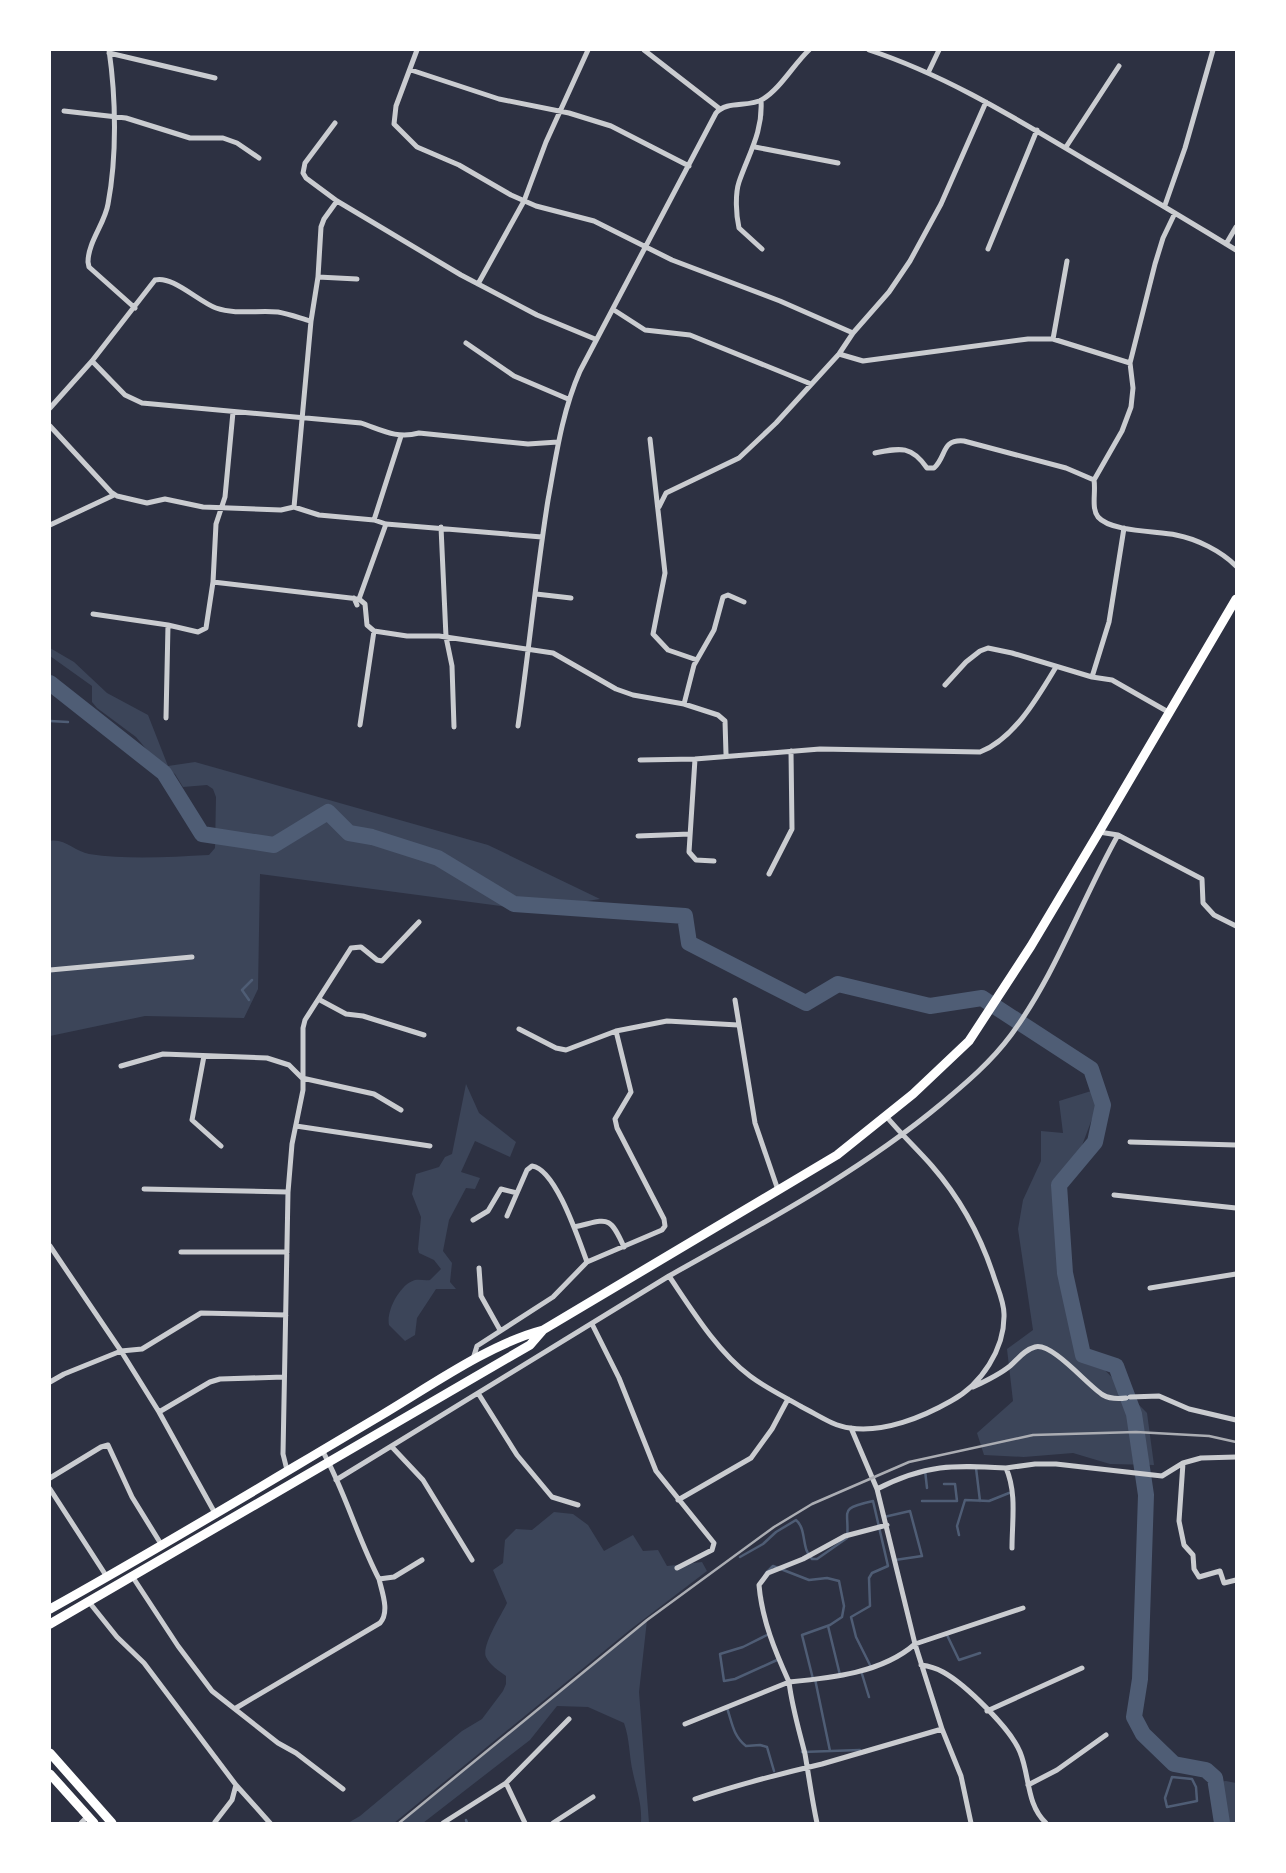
<svg xmlns="http://www.w3.org/2000/svg" width="1286" height="1873" viewBox="0 0 1286 1873" font-family="'Varela Round',sans-serif">
  <style>
    .green { fill: #3c4559 }
    .lines { fill: none; stroke-linecap: round; stroke-linejoin: round }
    .stream { stroke: #4f5d75; stroke-width: 2.5 }
    .river { stroke: #4f5d75; stroke-width: 16 }
    .minor { stroke: #caccd0; stroke-width: 5 }
    .trunk { stroke: #fff; stroke-width: 9 }
    .rail { stroke: #abadb3; stroke-width: 2.5 }
  </style>
  <rect width="100%" height="100%" fill="#2d3142"/>
  <path class="green" d="M50 648 74 662 107 693 148 715 168 766 195 762 488 845 600 899 531 910 260 874 258 989 244 1018 145 1016 50 1036V841C64 838 76 852 89 854 128 860 170 857 209 855L215 848 216 797 213 789 207 785 183 787 175 774 159 764 136 737 97 708 92 702V686L50 656Z
    M466 1084 479 1113 516 1142 510 1157 475 1141 461 1172 480 1178 475 1189 466 1188 449 1220 443 1251 452 1263 450 1282 456 1289H436L417 1318 415 1335 405 1341 389 1325C386 1311 400 1284 415 1280 420 1279 425 1281 430 1280L441 1269 434 1260 419 1253 418 1249 421 1217 412 1194 416 1174 439 1167 445 1157 452 1154Z
    M1104 1087 1057 1212 1089 1354 1147 1413 1154 1465 1110 1464 1073 1453 1024 1457 984 1455 977 1433 1013 1401 1007 1349 1033 1330 1018 1229 1023 1200 1041 1161V1131L1063 1133 1059 1101Z
    M554 1512 573 1514 588 1525 604 1551 633 1535 643 1551 658 1550 667 1566 702 1562 707 1571 631 1629 394 1823H348L360 1816 462 1731 482 1719 503 1691 506 1684V1676C499 1671 490 1665 486 1657 481 1646 502 1614 507 1603L493 1570 503 1563 505 1540 516 1529 532 1530Z
    M647 1620 639 1692 649 1823H641C642 1803 637 1792 633 1773 629 1756 630 1740 624 1723L588 1707 557 1706 530 1740 423 1823H399Z
    M1226 1781 1236 1783V1823H1217L1211 1783Z"/>
  <g class="lines">
    <path class="stream" d="M50 721 68 722
      M249 1000 242 990 252 980
      M976 1468 980 1501
      M925 1470 927 1488
      M922 1501H957L955 1484H944
      M884 1517 910 1511 922 1556 895 1560
      M959 1535 957 1526 965 1500 989 1501 1009 1493
      M740 1557 763 1544 776 1532 796 1520C807 1529 801 1549 812 1559H817L847 1538C850 1510 837 1509 873 1501L888 1566 872 1573 869 1578 870 1606 851 1617 856 1637 871 1667
      M766 1573 773 1566 809 1580 827 1578 839 1581 844 1606 842 1617 830 1625 802 1635 813 1679
      M828 1626 840 1675
      M767 1635 743 1647 720 1654 724 1681 735 1679 777 1660
      M947 1635 959 1660 980 1653
      M862 1674 869 1697
      M815 1679 830 1751
      M727 1708C732 1722 733 1736 746 1746L760 1745 767 1747 774 1771
      M802 1752 860 1750
      M1172 1777 1192 1779 1196 1787 1197 1801 1167 1807 1165 1798Z
      M466 1820 467 1823"/>
    <path class="river" d="M50 683 164 773 202 834 274 845 328 812 349 833 372 837 438 858 514 904 685 916 689 943 806 1003 838 984 930 1006 982 998 1091 1069 1103 1105 1095 1142 1059 1185 1065 1273 1083 1355 1116 1366 1134 1414 1146 1495 1140 1679 1134 1717 1143 1734 1174 1764 1206 1770 1215 1778 1222 1823"/>
    <path class="minor" d="M109 50C116 98 117 156 108 204 105 223 88 242 88 262L89 267 135 308
      M417 50 396 106 394 124 417 147 459 165 511 195 536 206 594 221 672 260 780 301 853 333
      M644 50 720 109
      M869 50C948 76 1018 120 1089 162 1138 191 1187 220 1236 250
      M109 53 215 78
      M411 70 499 99 569 113 611 126 689 166
      M928 73 939 50
      M761 100C763 132 749 153 739 182 735 194 736 215 739 228L762 249
      M64 111 126 118 190 138H223L237 143 259 158
      M335 123 305 163 303 173 306 178 337 201 461 275 537 315 595 339
      M755 147 838 163
      M1066 147 1119 66
      M1165 205 1185 148 1213 50
      M1226 244 1236 227
      M988 249 1037 130
      M318 277 357 279
      M478 284 524 201 546 142 588 50
      M614 310 645 330 690 335 811 384
      M1053 339 1067 261
      M466 343 514 376 568 399
      M839 354 863 361 1028 339H1053L1130 363
      M92 361 125 395 142 403 361 423C382 430 396 439 419 433L528 444 558 442
      M50 408 92 361 155 280C172 275 199 302 216 308 236 315 258 310 278 312 289 314 300 318 311 321
      M50 426 111 492 117 496 147 503 165 499 203 507 281 510 294 507 319 515 374 520 386 524 542 537
      M650 439 665 573 653 634 668 650 697 660
      M875 453C900 448 911 445 927 468H934C947 456 941 439 964 441L1066 468 1094 480C1096 492 1091 508 1098 517 1111 532 1157 531 1176 535 1197 539 1221 551 1236 566
      M1094 480 1122 431 1131 407 1133 388 1130 363 1155 264 1163 238 1175 213
      M294 507 311 321 318 277 321 227 324 219 337 201
      M659 507 666 493 739 458 776 423 839 354 853 333 889 292 910 261 941 204 986 102
      M374 520 401 436
      M50 525 114 495
      M441 527 446 637 452 666 454 727
      M213 582 359 599 365 604 367 625 374 631 407 636H439L553 653 616 689 633 695 684 704 718 715 725 721 726 754
      M536 594 571 598
      M354 598 357 605
      M359 599 386 524
      M93 614 168 625 198 632 206 628 213 582 216 524 225 497 233 412
      M1092 677 1109 622 1124 528
      M945 685 966 662 980 651 988 648 1012 653 1092 677 1112 680 1170 713
      M684 704 694 665 714 630 723 597 728 595 744 602
      M166 718 168 625
      M360 725 374 631
      M518 726C529 651 536 575 548 500 556 456 562 412 580 371L716 113C727 100 749 108 763 99 780 89 794 64 809 50
      M695 759 689 852 696 860 714 861
      M640 760 695 759 820 749 980 752C1014 739 1038 697 1056 667
      M1099 832 1118 835 1202 879 1203 903 1214 915 1236 926
      M638 836 690 834
      M769 874 792 829 791 751
      M50 970 192 957
      M320 1000 346 1014 363 1016 424 1035
      M735 1000 755 1123 778 1190
      M519 1029 556 1048 566 1050 616 1031 667 1021 738 1025
      M204 1056 192 1120 221 1146
      M121 1066 163 1054 267 1058 289 1065 302 1078 374 1094 401 1110
      M296 1126 430 1146
      M1130 1142 1236 1145
      M144 1189 288 1192
      M1114 1195 1236 1208
      M507 1216 527 1170 532 1166C556 1169 579 1241 587 1262
      M473 1220 488 1211 501 1189 517 1193
      M574 1227C607 1220 609 1213 624 1247
      M50 1246 121 1351 159 1412 216 1515
      M181 1252H287
      M479 1268 481 1296 500 1330
      M669 1276C763 1223 858 1173 941 1104 966 1083 991 1062 1011 1035 1056 974 1081 901 1118 835
      M1150 1288 1236 1274
      M592 1324 619 1378 656 1471 714 1543 712 1550 677 1568
      M473 1359 477 1346 553 1297 587 1262 662 1230 665 1226 664 1219 617 1128 615 1119 631 1092 616 1031
      M50 1382 64 1374 121 1351 142 1349 201 1313 286 1315
      M973 1387C986 1381 999 1375 1010 1366 1018 1359 1024 1350 1035 1347 1052 1342 1088 1386 1103 1395 1110 1399 1118 1399 1126 1398
      M478 1393 517 1455 552 1497 578 1505
      M1130 1397 1159 1396 1189 1409 1236 1420
      M159 1412 210 1382 220 1379 284 1377
      M851 1428 877 1489 915 1644 1023 1608
      M392 1447 423 1480 472 1560
      M322 1450C345 1491 357 1537 379 1579L394 1577 422 1560
      M1183 1463 1179 1521 1184 1545 1193 1555 1194 1569 1199 1577 1220 1571 1224 1583 1236 1580
      M1006 1468 1035 1464H1056L1162 1476 1183 1463 1201 1458 1236 1457
      M287 1470 283 1454 288 1192 292 1144 303 1090V1028L305 1020 351 948 361 947 377 960 382 961 419 922
      M50 1478 101 1447 108 1445 132 1497 161 1544
      M336 1480 669 1276C692 1310 717 1351 750 1376 766 1388 785 1397 802 1407 818 1415 833 1426 850 1428 884 1433 923 1417 951 1401 981 1385 1005 1349 1004 1314 1004 1301 997 1287 993 1274 980 1235 959 1197 932 1166 917 1149 900 1133 886 1116
      M50 1489 107 1577
      M877 1489C926 1464 953 1465 1006 1468 1017 1493 1012 1521 1012 1548
      M678 1500 751 1458 772 1429 788 1399
      M132 1576 178 1646 212 1691 278 1743 296 1753 343 1789
      M89 1602 117 1637 144 1663 236 1785 232 1800 215 1822
      M921 1665C929 1666 936 1668 943 1672 965 1684 1011 1729 1020 1752 1030 1776 1026 1804 1046 1823
      M236 1708 380 1623C390 1612 382 1592 379 1579
      M987 1711 1082 1668
      M685 1724 789 1682C775 1651 762 1620 759 1585L768 1573 803 1559 845 1536 887 1525
      M942 1729 961 1776 971 1823
      M506 1783 569 1719
      M236 1785 270 1823
      M1028 1785 1057 1770 1106 1735
      M695 1799C737 1785 779 1774 822 1764L942 1729 915 1644C882 1673 831 1678 789 1682 792 1707 799 1730 805 1754 809 1777 812 1800 817 1823
      M81 1823 88 1816
      M443 1823 506 1783 525 1823
      M553 1823 593 1797"/>
    <path class="trunk" d="M50 1609C162 1547 270 1481 380 1416 429 1387 489 1344 543 1330
      M50 1624 530 1345 543 1330 837 1155 913 1094 969 1041 1031 946 1099 832 1236 599
      M50 1753 112 1823
      M50 1774 94 1823"/>
    <path class="rail" d="M399 1823 647 1620 774 1527 812 1504 909 1462 1033 1435 1136 1432 1209 1436 1236 1442"/>
  </g>
  <rect width="1286" height="1873" fill="none" stroke="#ffffff" stroke-width="102"/>
</svg>
